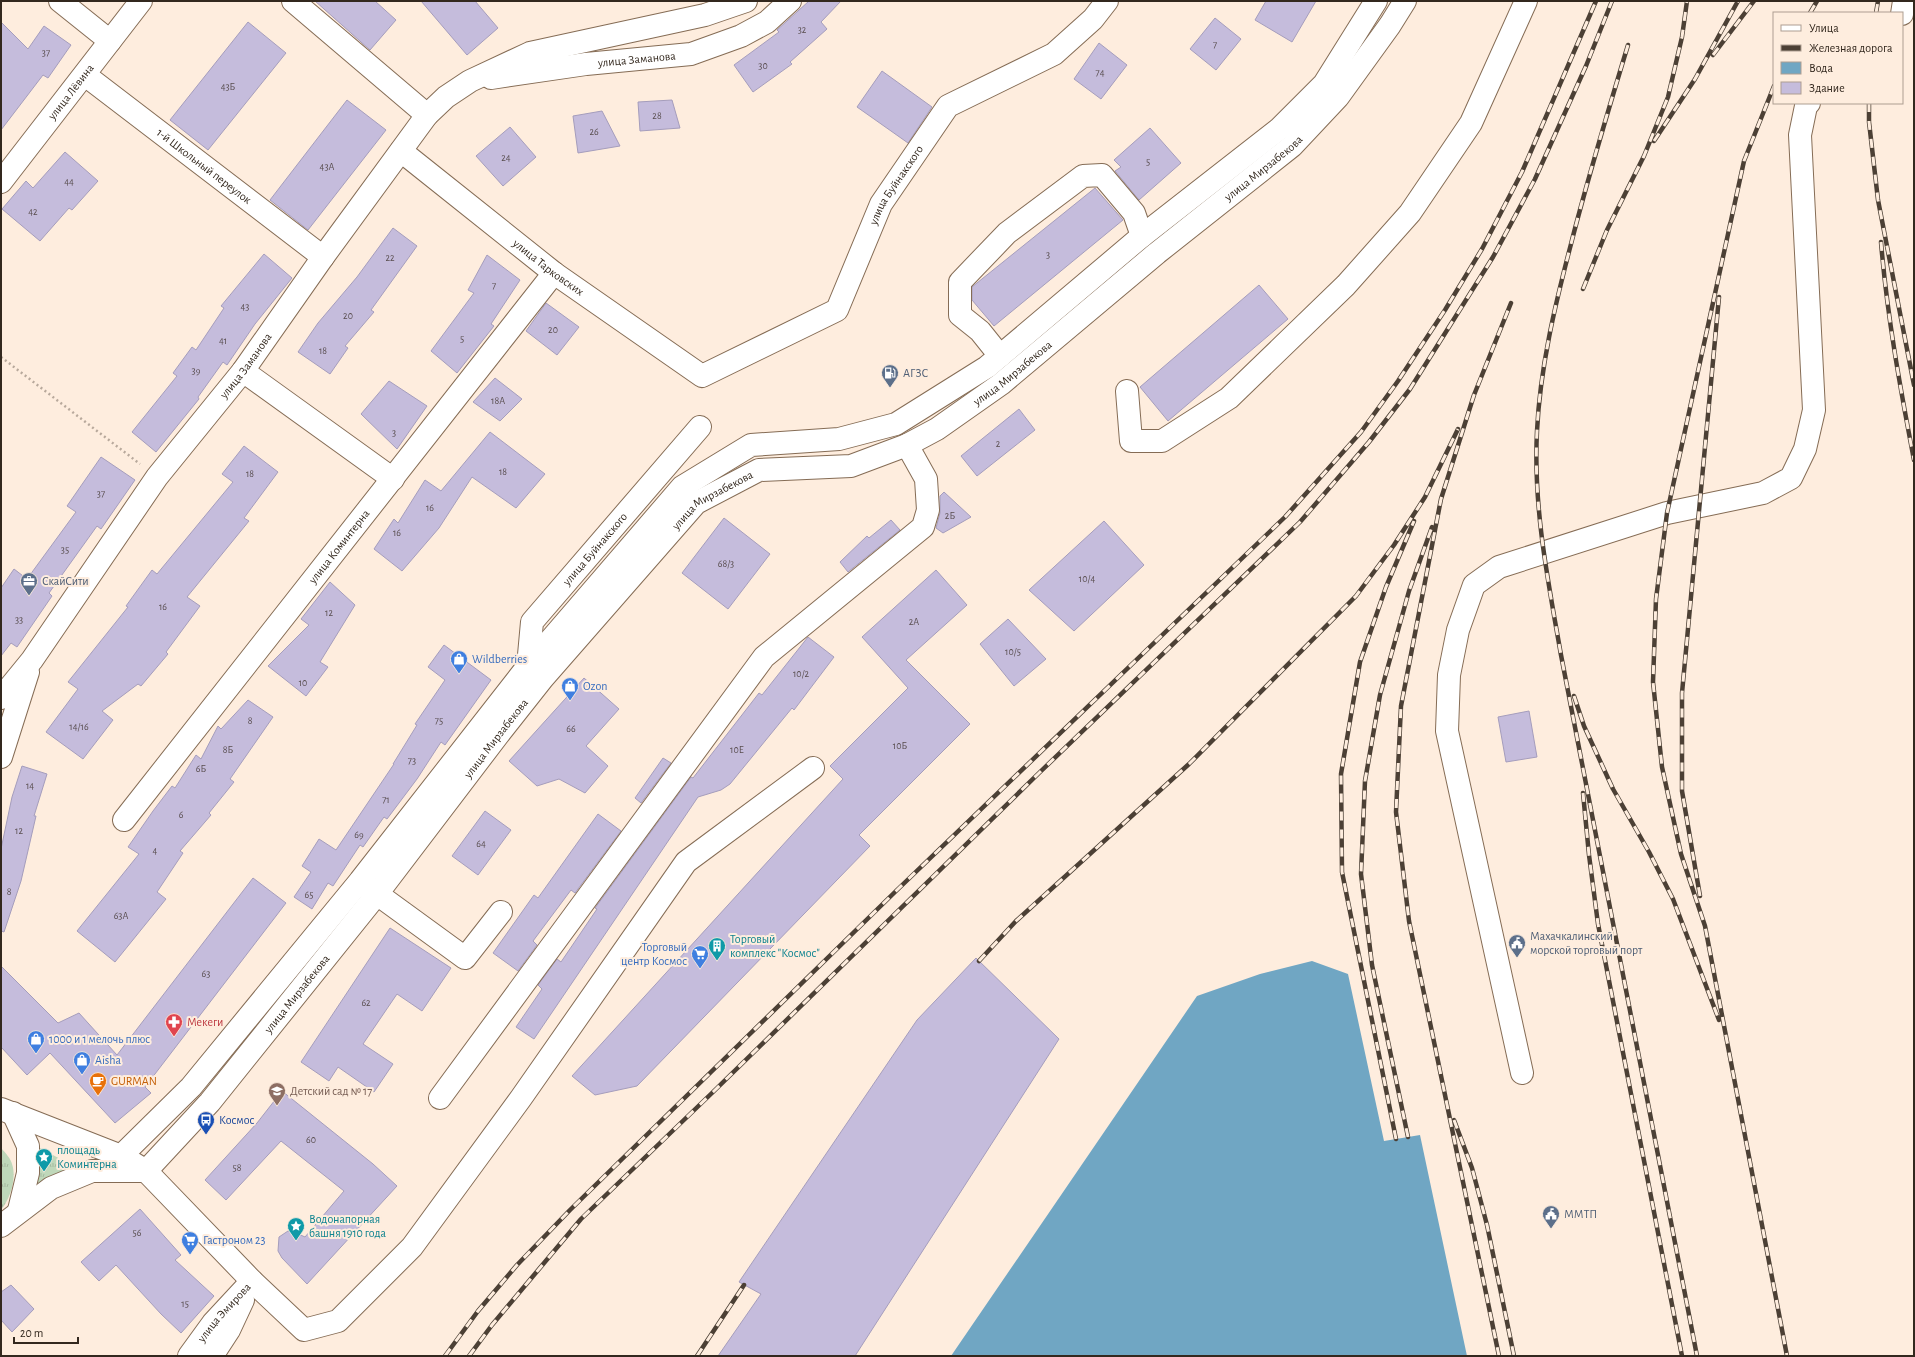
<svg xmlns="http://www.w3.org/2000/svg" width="1915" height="1357" viewBox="0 0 1915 1357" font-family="'Alegreya Sans',sans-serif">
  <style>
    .grass { fill: url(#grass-tufts) }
    .water { fill: #70a6c3 }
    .building { fill: #c5bcdc; stroke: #a59dbc }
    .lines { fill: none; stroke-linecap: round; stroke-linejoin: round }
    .minor-casing { stroke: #856c55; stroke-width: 24 }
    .major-casing { stroke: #856c55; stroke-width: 24 }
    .path { stroke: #b8a99c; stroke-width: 2.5; stroke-dasharray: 2 3; stroke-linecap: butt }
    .minor { stroke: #fff; stroke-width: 22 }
    .major { stroke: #fff; stroke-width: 22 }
    .rail-casing { stroke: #4c4035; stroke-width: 4.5 }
    .rail { stroke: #feedde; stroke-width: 3; stroke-dasharray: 9; stroke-linecap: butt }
    .labels { text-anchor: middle; stroke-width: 4; stroke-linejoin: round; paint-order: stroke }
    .number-label { font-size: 10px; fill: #584d4e }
    .street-label { font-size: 12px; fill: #33281e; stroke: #feedde }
    .service-label { font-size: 12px; fill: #4e5e75; stroke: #feedde; text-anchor: start }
    .shop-label { font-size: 12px; fill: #366cbe; stroke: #feedde; text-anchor: start }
    .culture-label { font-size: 12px; fill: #0d838f; stroke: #feedde; text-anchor: start }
    .health-label { font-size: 12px; fill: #be3a42; stroke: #feedde; text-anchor: start }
    .food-label { font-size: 12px; fill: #c56008; stroke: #feedde; text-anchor: start }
    .education-label { font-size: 12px; fill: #785e54; stroke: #feedde; text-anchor: start }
    .transit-label { font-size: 12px; fill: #164399; stroke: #feedde; text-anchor: start }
  </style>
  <defs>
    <pattern id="grass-tufts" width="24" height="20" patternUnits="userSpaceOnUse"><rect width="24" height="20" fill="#bfd8ba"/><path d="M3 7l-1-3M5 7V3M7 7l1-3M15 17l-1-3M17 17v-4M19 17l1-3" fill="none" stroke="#a5b99f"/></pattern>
  </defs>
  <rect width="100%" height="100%" fill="#feedde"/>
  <path class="grass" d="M1 1148C5 1152 11 1159 12 1164 17 1179 10 1199 1 1210Z
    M40 1148 75 1167 34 1185Z"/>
  <path class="water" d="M1312 961 1348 974 1384 1141 1420 1135 1467 1356H951L1197 996 1260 974Z"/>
  <path class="building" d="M315 1H375L396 20 370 50Z
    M421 1H475L498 28 467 55Z
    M809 1H841L821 22 827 29 790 62 792 64 753 92 734 65 779 32 777 30Z
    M1266 1H1316L1292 42 1255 20Z
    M1215 18 1241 39 1216 70 1190 49Z
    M1 22 28 49 44 26 71 45 48 78 43 75 1 130Z
    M248 22 286 53 208 150 170 120Z
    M1099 43 1127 65 1101 99 1074 79Z
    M882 71 932 107 908 143 857 107Z
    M347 100 386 130 308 230 270 200Z
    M672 100 680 128 640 131 638 102Z
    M602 111 620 146 578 153 573 116Z
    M510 127 536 157 503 186 476 156Z
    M1150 128 1181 163 1139 200 1115 171 1121 167 1114 160Z
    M65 152 98 181 72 210 69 208 40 241 2 209 26 181 33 188Z
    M1095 188 1123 220 994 326 972 300V287Z
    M393 228 417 246 371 310 374 312 345 346 348 348 330 374 298 352 318 323 357 277Z
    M264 254 292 278 255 324 227 365 223 362 198 397 199 399 156 452 132 432 177 376 173 373 192 347 196 350 224 308 221 306Z
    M487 255 520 280 491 324 494 326 457 373 431 351 474 293 468 290Z
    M1259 285 1288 319 1168 421 1140 387Z
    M546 303 579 327 557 355 526 331Z
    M495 378 522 399 500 421 473 402Z
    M389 381 427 406 397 449 361 414Z
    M1019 409 1035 430 977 476 961 456Z
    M490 432 545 474 516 508 472 477 439 528 402 571 374 549 394 519 398 523 425 480 441 491Z
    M244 446 278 472 244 518 249 521 187 597 200 606 166 652 168 654 141 686 138 684 102 711 113 720 83 759 46 732 78 689 68 682 128 607 126 606 152 570 157 574 233 482 222 474Z
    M101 457 135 480 101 529 97 526 49 593 52 596 17 647 11 643 1 656V588L14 569 27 579 76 512 67 506Z
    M944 492 971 517 943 533 936 528 940 513V496Z
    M724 518 770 554 728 609 682 573Z
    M891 520 900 530 848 572 840 562 867 536 869 538Z
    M1104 521 1144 565 1074 631 1029 590Z
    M936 570 967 605 906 660 970 724 859 835 870 846 637 1086 595 1095 572 1076 843 779 830 766 908 688 862 637Z
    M330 582 355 605 320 662 328 667 306 696 268 666 309 625 301 619Z
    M1008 619 1046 659 1014 686 980 644Z
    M808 637 834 657 794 710 792 708 730 784 721 790 698 797 534 1039 516 1027 542 989 538 985 557 959 561 962 597 909 595 908 691 777 693 778 759 693 762 695Z
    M444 645 491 680 445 745 441 742 417 779 387 819 384 817 363 847 360 845 333 886 328 883 312 909 294 897 311 872 302 866 319 839 336 850 394 764H393L417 725 415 724 445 680 428 667Z
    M584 678 619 709 586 746 608 766 585 793 559 779 537 786 509 761Z
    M248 700 273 717 230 779 234 782 209 813 211 815 180 851 183 853 157 892 166 899 115 962 77 931 139 854 128 847 153 811 172 786 175 788 196 755 201 759 218 726 221 729Z
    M1529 711 1537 757 1506 762 1498 717Z
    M663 758 671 763 641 803 635 798Z
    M22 766 47 774 34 816H36L21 881 4 932 1 931V849L12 797Z
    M485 811 511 830 478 875 452 856Z
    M598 814 621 831 575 893 571 890 533 941 537 945 518 971 493 953 534 895 538 898Z
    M253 878 286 903 145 1087 151 1093 115 1123 50 1053 27 1075 1 1047V966L58 1023 79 1013 117 1055Z
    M390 928 451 968 422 1011 397 994 363 1044 393 1064 374 1092 338 1067 329 1081 301 1062Z
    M976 958 1059 1039 855 1356H718L761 1294 739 1282 917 1020Z
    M282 1091 373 1164 397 1186 307 1284 282 1258 278 1251 279 1237 288 1231 294 1232 305 1237 344 1191 281 1141 226 1200 205 1180 257 1123Z
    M140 1209 181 1255 175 1260 214 1296 181 1333 161 1314 116 1265 99 1281 81 1262Z
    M11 1285 34 1309 12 1332 1 1320V1292Z"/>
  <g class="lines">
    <g class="minor-casing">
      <g id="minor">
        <path d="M60 1 110 41"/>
        <path d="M293 1 427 115"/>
        <path d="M1902 14 1904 1"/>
        <path id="s1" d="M85 75 323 257"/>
        <path id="s2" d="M491 78 586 64 691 54 741 36 767 22 790 1"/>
        <path id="s3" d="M401 151 554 273 702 376 837 310 881 204 948 106 1054 54 1093 19 1107 1"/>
        <path id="s4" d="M1 182 141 1"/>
        <path d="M1000 356 980 331 960 315V282L1007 233 1083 176 1102 175 1134 213 1142 236"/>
        <path d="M243 371 393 479"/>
        <path d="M1127 391 1131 441H1162L1229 398 1346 285 1410 213 1471 123 1526 1"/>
        <path id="s5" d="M537 673 528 666 532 622 700 427"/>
        <path id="s6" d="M1 698 32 660 157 477 243 371 323 257 427 115 446 97 470 81 530 53 705 15 746 1"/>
        <path d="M1 757 28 672"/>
        <path id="s7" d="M124 820 554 273"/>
        <path d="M362 883 465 958 501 912"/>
        <path d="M1522 1073 1447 731 1449 675 1458 630 1474 585 1499 567 1667 513 1763 493 1791 478 1805 449 1814 410 1800 135 1806 106 1809 103"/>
        <path d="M440 1098 764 657 923 527 928 510 926 479 907 445"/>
        <path d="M130 1161 146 1171 252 1281 304 1330 338 1321 412 1247 521 1098 686 862 813 768"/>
        <path id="s8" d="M189 1356 213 1323 252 1281"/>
        <path d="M212 1356 229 1330 243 1300"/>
      </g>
    </g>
    <g class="major-casing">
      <g id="major">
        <path d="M1 1109 121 1156 191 1087 360 881 528 666 682 487 751 445 839 439 896 424 987 367 1142 236 1279 129 1324 84 1376 1"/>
        <path d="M13 1113 28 1146V1173L19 1210"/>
        <path id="s9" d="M1 1226 51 1188 92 1171H146L210 1102 377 894 498 735 543 678 696 503 759 470 851 466 907 445 937 429 1001 384 1157 253 1292 146 1338 97 1390 25 1405 1"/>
      </g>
    </g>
    <path class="path" d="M1 357 140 464"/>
    <use href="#minor" class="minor"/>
    <use href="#major" class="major"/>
    <g class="rail-casing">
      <path id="rail" d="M1810 13 1817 1
        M1876 13 1878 1
        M1628 45C1608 111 1588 177 1571 244 1555 305 1540 368 1537 431 1533 507 1548 581 1561 655L1697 1356
        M1713 55 1754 1
        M1774 86 1744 161 1667 513 1656 599 1653 682 1662 767 1681 854 1705 926 1787 1356
        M1869 103V122L1878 200 1914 385
        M1654 141 1695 79 1738 1
        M1881 242C1887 315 1900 387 1914 460
        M1583 289 1607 230 1644 156 1668 97 1682 37 1687 1
        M1574 696 1584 726 1613 789 1649 852 1673 899 1719 1020
        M1583 793 1589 855 1598 924 1682 1356
        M1700 896 1682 791V693L1719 297
        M979 961 1016 921 1189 764 1356 596 1394 545 1425 497 1458 429
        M1454 1120 1472 1168 1487 1225 1514 1356
        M1408 1137 1372 965 1361 874 1365 781 1380 695 1409 591 1432 527
        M1396 1139 1342 872 1341 774 1360 662 1386 587 1414 521
        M445 1356 478 1311 517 1265 570 1210 896 891 1285 517 1361 432 1398 381 1445 310 1482 249 1522 172 1596 1
        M469 1356 492 1325 581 1219 713 1092 1039 773 1300 522 1369 442 1410 389 1493 257 1535 179 1586 66 1612 1
        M697 1356 744 1285
        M1499 1356 1409 921 1396 812 1401 706 1441 499 1474 395 1511 303"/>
    </g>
    <use href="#rail" class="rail"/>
  </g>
  <defs>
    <g id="fuel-pin" transform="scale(0.9)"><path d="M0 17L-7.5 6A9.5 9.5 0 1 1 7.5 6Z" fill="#5c6f8a" stroke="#feedde"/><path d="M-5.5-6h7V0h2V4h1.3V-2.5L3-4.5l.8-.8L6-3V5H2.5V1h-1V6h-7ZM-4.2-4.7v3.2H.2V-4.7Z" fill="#fff"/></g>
    <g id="office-pin" transform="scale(0.9)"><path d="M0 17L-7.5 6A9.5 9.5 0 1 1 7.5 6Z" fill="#5c6f8a" stroke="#feedde"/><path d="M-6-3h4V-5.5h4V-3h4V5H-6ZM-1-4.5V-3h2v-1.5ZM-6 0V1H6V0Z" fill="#fff"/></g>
    <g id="shop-pin" transform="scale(0.9)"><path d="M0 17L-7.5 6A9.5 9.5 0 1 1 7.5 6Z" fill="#3f7fe0" stroke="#feedde"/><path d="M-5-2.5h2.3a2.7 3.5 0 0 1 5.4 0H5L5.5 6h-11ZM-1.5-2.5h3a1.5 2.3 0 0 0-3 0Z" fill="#fff"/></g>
    <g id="civic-pin" transform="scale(0.9)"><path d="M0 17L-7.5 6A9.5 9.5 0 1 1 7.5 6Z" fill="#5c6f8a" stroke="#feedde"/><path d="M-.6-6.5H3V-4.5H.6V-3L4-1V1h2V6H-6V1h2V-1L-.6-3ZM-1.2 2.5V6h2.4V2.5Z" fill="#fff"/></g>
    <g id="building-pin" transform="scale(0.9)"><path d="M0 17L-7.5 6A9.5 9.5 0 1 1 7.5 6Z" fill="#0f9aa8" stroke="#feedde"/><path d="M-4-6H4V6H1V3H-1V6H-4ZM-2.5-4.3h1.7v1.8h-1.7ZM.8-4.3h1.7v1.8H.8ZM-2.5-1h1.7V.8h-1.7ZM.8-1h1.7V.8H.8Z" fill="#fff"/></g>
    <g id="supermarket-pin" transform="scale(0.9)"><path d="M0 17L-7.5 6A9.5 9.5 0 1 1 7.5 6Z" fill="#3f7fe0" stroke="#feedde"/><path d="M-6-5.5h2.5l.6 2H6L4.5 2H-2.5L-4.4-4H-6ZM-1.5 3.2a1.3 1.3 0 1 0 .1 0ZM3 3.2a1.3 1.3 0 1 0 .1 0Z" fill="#fff"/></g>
    <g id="pharmacy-pin" transform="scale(0.9)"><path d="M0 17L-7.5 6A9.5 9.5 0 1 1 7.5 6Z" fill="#e0444e" stroke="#feedde"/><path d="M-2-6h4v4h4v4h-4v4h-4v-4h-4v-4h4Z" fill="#fff"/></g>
    <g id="cafe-pin" transform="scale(0.9)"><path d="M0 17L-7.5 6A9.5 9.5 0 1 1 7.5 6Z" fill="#e8710a" stroke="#feedde"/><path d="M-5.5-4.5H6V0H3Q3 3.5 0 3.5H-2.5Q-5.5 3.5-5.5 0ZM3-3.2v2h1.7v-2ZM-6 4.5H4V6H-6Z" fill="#fff"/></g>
    <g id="school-pin" transform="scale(0.9)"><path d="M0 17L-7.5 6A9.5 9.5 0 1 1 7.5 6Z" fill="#8d6e63" stroke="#feedde"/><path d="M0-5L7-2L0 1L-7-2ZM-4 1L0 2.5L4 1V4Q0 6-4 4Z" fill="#fff"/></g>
    <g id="bus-pin" transform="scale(0.9)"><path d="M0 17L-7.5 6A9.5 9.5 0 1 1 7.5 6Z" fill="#1a4fb4" stroke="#feedde"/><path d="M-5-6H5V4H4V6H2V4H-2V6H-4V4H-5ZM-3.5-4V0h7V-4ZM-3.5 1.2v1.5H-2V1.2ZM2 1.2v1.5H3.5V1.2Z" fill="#fff"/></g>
    <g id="sight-pin" transform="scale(0.9)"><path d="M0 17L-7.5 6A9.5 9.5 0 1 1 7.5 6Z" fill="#0f9aa8" stroke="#feedde"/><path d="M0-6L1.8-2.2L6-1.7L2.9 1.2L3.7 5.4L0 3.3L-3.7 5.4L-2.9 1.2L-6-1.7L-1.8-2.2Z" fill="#fff"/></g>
  </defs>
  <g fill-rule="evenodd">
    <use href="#fuel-pin" x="890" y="373"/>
    <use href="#office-pin" x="29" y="581"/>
    <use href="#shop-pin" x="459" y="659"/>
    <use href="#shop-pin" x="570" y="686"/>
    <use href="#civic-pin" x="1517" y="943"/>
    <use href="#building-pin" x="717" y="946"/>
    <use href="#supermarket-pin" x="700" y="954"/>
    <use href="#pharmacy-pin" x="174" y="1022"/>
    <use href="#shop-pin" x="36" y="1039"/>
    <use href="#shop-pin" x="82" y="1060"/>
    <use href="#cafe-pin" x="98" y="1081"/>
    <use href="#school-pin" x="277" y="1091"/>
    <use href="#bus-pin" x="206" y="1120"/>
    <use href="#sight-pin" x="44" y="1157"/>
    <use href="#civic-pin" x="1551" y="1214"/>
    <use href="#sight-pin" x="296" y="1226"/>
    <use href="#supermarket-pin" x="190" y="1240"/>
  </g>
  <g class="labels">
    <g class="number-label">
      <text x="802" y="33">32</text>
      <text x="1215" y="48">7</text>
      <text x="46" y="56">37</text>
      <text x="763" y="69">30</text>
      <text x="1100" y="76">74</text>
      <text x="228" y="90">43Б</text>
      <text x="657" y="119">28</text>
      <text x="594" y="135">26</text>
      <text x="506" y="161">24</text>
      <text x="1148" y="165">5</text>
      <text x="327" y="170">43А</text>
      <text x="69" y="185">44</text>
      <text x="33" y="215">42</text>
      <text x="1048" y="258">3</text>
      <text x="390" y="261">22</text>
      <text x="494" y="289">7</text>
      <text x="245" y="310">43</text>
      <text x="348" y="319">20</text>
      <text x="553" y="333">20</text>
      <text x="462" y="342">5</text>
      <text x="223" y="344">41</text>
      <text x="323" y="354">18</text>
      <text x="196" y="374">39</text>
      <text x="498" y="404">18А</text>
      <text x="394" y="436">3</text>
      <text x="998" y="447">2</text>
      <text x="503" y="475">18</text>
      <text x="250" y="477">18</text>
      <text x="101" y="497">37</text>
      <text x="430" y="511">16</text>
      <text x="950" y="519">2Б</text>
      <text x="397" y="536">16</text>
      <text x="65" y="553">35</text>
      <text x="726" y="567">68/3</text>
      <text x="1087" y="582">10/4</text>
      <text x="163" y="610">16</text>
      <text x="329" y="616">12</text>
      <text x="19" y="623">33</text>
      <text x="914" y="625">2А</text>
      <text x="1013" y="655">10/5</text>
      <text x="801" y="677">10/2</text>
      <text x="303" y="686">10</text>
      <text x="250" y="724">8</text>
      <text x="439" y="724">75</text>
      <text x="79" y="730">14/16</text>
      <text x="571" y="732">66</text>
      <text x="900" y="749">10Б</text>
      <text x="228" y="753">8Б</text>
      <text x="737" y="753">10Е</text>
      <text x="412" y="764">73</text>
      <text x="201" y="772">6Б</text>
      <text x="30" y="789">14</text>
      <text x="386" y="803">71</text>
      <text x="181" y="818">6</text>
      <text x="19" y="834">12</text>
      <text x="359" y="838">69</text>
      <text x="481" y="847">64</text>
      <text x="155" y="854">4</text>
      <text x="9" y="895">8</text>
      <text x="309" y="898">65</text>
      <text x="121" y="919">63А</text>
      <text x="206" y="977">63</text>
      <text x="366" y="1006">62</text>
      <text x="311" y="1143">60</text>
      <text x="237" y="1171">58</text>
      <text x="137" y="1236">56</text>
      <text x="185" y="1307">15</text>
    </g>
    <g class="street-label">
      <text dy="4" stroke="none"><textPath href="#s2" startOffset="147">улица Заманова</textPath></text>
      <text dy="4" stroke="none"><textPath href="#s4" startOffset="114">улица Лёвина</textPath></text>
      <text dy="4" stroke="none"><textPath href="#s1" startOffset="150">1-й Школьный переулок</textPath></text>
      <text dy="4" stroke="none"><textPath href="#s9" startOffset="1702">улица Мирзабекова</textPath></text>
      <text dy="4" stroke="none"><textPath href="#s3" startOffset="665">улица Буйнакского</textPath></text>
      <text dy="4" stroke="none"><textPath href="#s3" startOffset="188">улица Тарковских</textPath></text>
      <text dy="4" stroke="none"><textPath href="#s6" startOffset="413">улица Заманова</textPath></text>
      <text dy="4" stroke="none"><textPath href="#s9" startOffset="1378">улица Мирзабекова</textPath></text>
      <text dy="4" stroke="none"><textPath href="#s9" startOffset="1042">улица Мирзабекова</textPath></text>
      <text dy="4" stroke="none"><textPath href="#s7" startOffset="348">улица Коминтерна</textPath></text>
      <text dy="4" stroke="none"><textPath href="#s5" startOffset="152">улица Буйнакского</textPath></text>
      <text dy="4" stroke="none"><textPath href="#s9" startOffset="718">улица Мирзабекова</textPath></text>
      <text dy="4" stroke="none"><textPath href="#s9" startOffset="394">улица Мирзабекова</textPath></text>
      <text dy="4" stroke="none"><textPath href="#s8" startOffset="56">улица Эмирова</textPath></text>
    </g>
    <g class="service-label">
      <text x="903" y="377">АГЗС</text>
      <text x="42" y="585">СкайСити</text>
      <text x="1530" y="940">Махачкалинский<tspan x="1530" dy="14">морской торговый порт</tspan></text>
      <text x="1564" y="1218">ММТП</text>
    </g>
    <g class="shop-label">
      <text x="472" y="663">Wildberries</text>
      <text x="583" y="690">Ozon</text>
      <text x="687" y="951" text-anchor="end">Торговый<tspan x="687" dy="14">центр Космос</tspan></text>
      <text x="49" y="1043">1000 и 1 мелочь плюс</text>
      <text x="95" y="1064">Aisha</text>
      <text x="203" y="1244">Гастроном 23</text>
    </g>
    <g class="culture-label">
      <text x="730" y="943">Торговый<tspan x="730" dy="14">комплекс "Космос"</tspan></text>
      <text x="57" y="1154">площадь<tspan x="57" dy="14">Коминтерна</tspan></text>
      <text x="309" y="1223">Водонапорная<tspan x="309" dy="14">башня 1910 года</tspan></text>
    </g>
    <g class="health-label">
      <text x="187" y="1026">Мекеги</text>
    </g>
    <g class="food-label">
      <text x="111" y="1085">GURMAN</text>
    </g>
    <g class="education-label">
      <text x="290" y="1095">Детский сад № 17</text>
    </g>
    <g class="transit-label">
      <text x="219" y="1124">Космос</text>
    </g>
  </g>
  <rect width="1915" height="1357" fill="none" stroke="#33281e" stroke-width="4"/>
  <rect x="1773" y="12" width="130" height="92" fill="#feedde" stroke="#ad9e91"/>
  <rect x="1781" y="25" width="20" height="6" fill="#ffffff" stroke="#ad9e91"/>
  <text x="1809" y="32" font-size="12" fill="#33281e">Улица</text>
  <rect x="1781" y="45" width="20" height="6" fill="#4c4035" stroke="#ad9e91"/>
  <text x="1809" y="52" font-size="12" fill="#33281e">Железная дорога</text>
  <rect x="1781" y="62" width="20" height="12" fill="#70a6c3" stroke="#ad9e91"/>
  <text x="1809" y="72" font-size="12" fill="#33281e">Вода</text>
  <rect x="1781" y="82" width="20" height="12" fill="#c5bcdc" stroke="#ad9e91"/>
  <text x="1809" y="92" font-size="12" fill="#33281e">Здание</text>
  <path d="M14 1337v6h64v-6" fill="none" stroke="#33281e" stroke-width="2"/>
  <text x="20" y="1337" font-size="12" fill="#33281e" stroke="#feedde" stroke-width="3" paint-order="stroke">20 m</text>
</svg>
